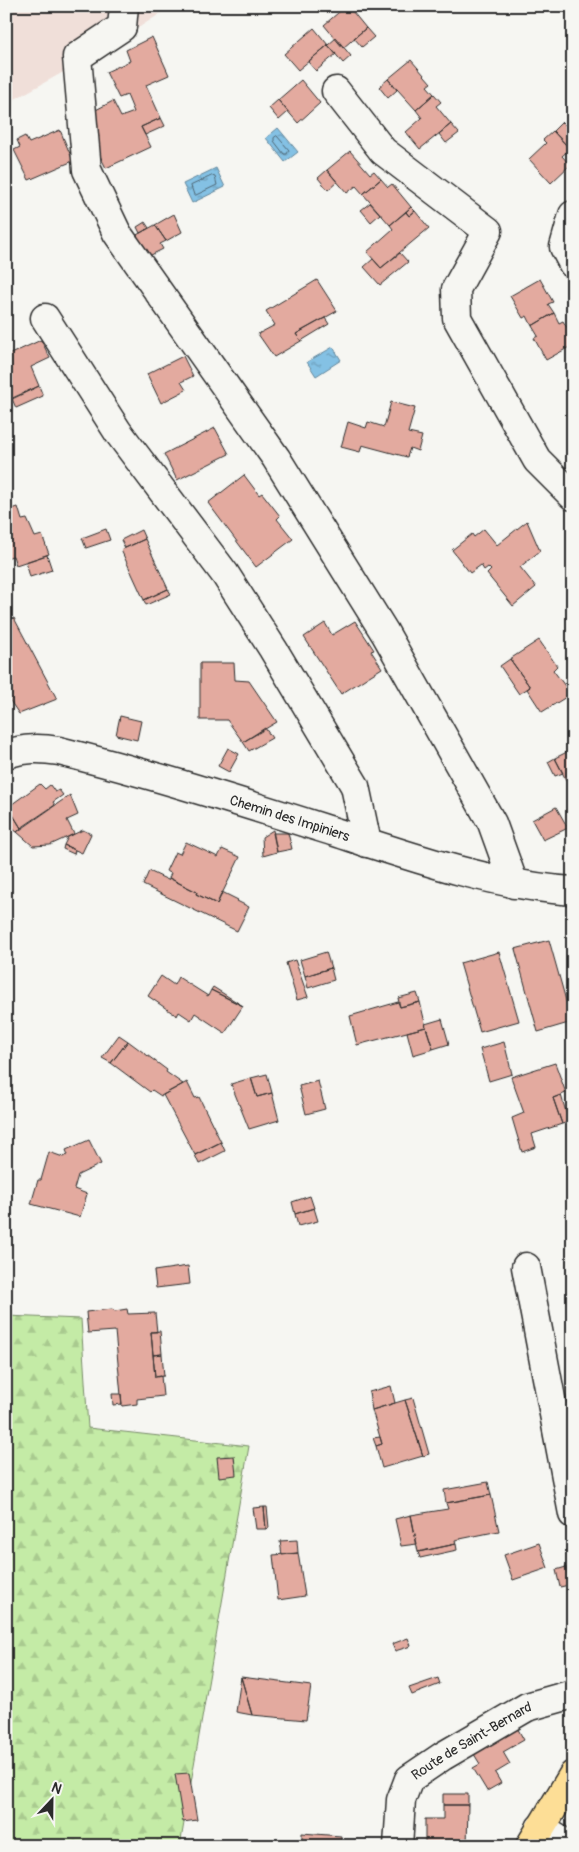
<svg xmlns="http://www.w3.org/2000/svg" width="579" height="1852" viewBox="0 0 579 1852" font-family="Pangolin,sans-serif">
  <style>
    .built { fill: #f0dfd9 }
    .forest { fill: url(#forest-firs); stroke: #788b68 }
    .water { fill: url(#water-ripples); stroke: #60859a }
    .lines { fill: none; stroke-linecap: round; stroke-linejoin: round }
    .shore { stroke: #4f6775; stroke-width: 1 }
    .building { fill: #e3aa9f; stroke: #2b2b2b }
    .minor-casing { stroke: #2b2b2b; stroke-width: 31 }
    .major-casing { stroke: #2b2b2b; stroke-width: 31 }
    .minor { stroke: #f6f6f2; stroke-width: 28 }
    .major { stroke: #fdde96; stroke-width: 28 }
    .labels { text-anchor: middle; stroke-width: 4; stroke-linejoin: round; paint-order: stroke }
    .street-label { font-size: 14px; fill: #2b2b2b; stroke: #f6f6f2 }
  </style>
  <defs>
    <pattern id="forest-firs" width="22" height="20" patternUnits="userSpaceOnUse" patternTransform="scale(1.25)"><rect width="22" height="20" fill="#c4eba6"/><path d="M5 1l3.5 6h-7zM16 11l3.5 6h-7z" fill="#a9ca8f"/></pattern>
    <pattern id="water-ripples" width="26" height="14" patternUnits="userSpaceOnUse" patternTransform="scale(1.25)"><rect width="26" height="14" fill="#84c1e4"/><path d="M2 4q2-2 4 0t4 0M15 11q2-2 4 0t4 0" fill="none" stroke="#6c9db9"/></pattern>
  </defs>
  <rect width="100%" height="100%" fill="#f6f6f2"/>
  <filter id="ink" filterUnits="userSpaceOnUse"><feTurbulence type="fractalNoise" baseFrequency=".02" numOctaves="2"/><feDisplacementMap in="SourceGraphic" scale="10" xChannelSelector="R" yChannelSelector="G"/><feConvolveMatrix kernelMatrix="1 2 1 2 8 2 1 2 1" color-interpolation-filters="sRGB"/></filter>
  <g filter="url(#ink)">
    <path class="built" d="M6 6H172L112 45 6 104Z"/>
    <path class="forest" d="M6 1316 81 1319 88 1428 249 1446 180 1846H106L31 1841 30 1846H6Z"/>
    <path class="water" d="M278 128 298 152 285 162 266 138Z
      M216 168 225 187 192 203 183 184Z
      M333 347 341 360 316 376 307 362Z"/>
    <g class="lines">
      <path class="shore" d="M277 136 289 150 287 154H284L274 141V138Z
        M212 176 215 177 217 185 196 195H194L191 186Z"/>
    </g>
    <path class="building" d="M346 6H348L366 28 343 48 324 25Z
      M314 28 328 45 298 70 284 54Z
      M366 28 374 37 362 47 354 38Z
      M152 37 169 75 146 85 161 118 141 127 151 147 106 168 92 140 99 137 90 113 113 101 121 117 134 112 127 95 119 98 106 72 130 61 126 50Z
      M336 38 351 56 343 63 328 45Z
      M328 45 336 54 316 71 308 62Z
      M411 60 431 83 427 86 434 94 416 110 388 79Z
      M388 79 397 90 388 98 379 87Z
      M301 80 320 103 298 123 278 100Z
      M434 94 441 102 436 106 451 124 420 149 406 132 422 118 416 110Z
      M278 100 288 112 279 120 269 108Z
      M573 117V146L570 149 553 131 562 122 565 125Z
      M161 118 165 126 145 135 141 127Z
      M451 124 459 133 446 143 439 134Z
      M60 130 73 161 29 180 14 150 20 147 17 140 25 136 29 143Z
      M553 131 570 149 562 156 570 165 551 183 529 159 546 143 543 140Z
      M350 151 370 174 374 171 381 179 363 194 356 186 347 193 327 170Z
      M327 170 337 182 328 190 318 178Z
      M381 179 388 187 392 184 411 207 390 225 363 194Z
      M370 203 380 214 371 222 361 210Z
      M411 207 415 211 409 216 406 212Z
      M415 211 429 228 381 268 367 252 393 229 390 225 406 212 409 216Z
      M174 214 182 232 166 241 155 225Z
      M145 222 149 228 140 233 137 227Z
      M155 225 166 241 160 244 163 249 145 258 133 237Z
      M400 253 408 262 380 285 364 267 373 259 381 268Z
      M540 279 553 302 548 304 554 313 532 326 527 316 523 318 510 296Z
      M317 280 337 311 296 334 301 341 274 357 258 334 275 325 266 311Z
      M554 313 559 323 563 321 573 337V345L546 360 534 338 538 336 532 326Z
      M325 318 329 324 301 341 296 334Z
      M41 340 50 358 31 367 39 386 6 401V356Z
      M183 356 193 376 181 382 186 390 161 403 147 374Z
      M39 386 43 396 16 408 12 399Z
      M573 392V405L567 395Z
      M391 402 415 408 408 433 422 436 418 451 410 448 407 457 362 445 360 452 341 447 348 422 366 428 368 422 384 427Z
      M215 428 229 454 177 480 164 454Z
      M244 475 259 495 262 493 280 516 277 519 293 539 256 567 208 503Z
      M18 507 22 520 27 519 35 537 42 535 49 554 16 565 13 556 6 558V510Z
      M527 521 540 551 520 567 536 587 513 606 487 574 491 570 488 567 484 570 481 565 470 573 452 550 472 534 474 537 484 529 497 545Z
      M106 529 110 540 86 548 82 538Z
      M141 530 145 539 125 548 121 540Z
      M145 539 168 589 144 600 121 550Z
      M47 555 52 570 30 577 26 562Z
      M168 589 171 594 146 605 144 600Z
      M14 618 57 699 19 714 6 695V621Z
      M355 621 374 650 371 651 382 668 341 694 304 637 325 623 332 635Z
      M539 640 557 666 553 670 571 694 542 712 527 689 530 687 510 659Z
      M510 659 530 687 519 694 500 666Z
      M200 663H234L235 680 249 681 277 722 243 742 227 720H200Z
      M120 716 141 721 137 740 116 735Z
      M265 728 272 738 249 751 243 742Z
      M228 748 239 754 229 772 218 766Z
      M573 749V789L571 790 555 758Z
      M555 758 563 773 555 776 548 762Z
      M40 784 45 789 50 785 55 792 59 790 63 795 53 802 55 805 21 828 8 807Z
      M70 795 78 815 67 820 74 834 50 845 33 846 17 832Z
      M6 803 21 828 17 832 6 824Z
      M556 807 568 828 543 840 532 820Z
      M83 830 91 834 82 853 64 845 68 837Z
      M273 830 277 852 263 856 262 837Z
      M273 833H288L292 849 277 852Z
      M186 842 218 857 222 849 240 857 217 904 196 894 197 892 169 878 171 873 166 871 175 852 180 854Z
      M64 845 75 850 74 854 63 849Z
      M149 871 168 880 169 878 197 892 196 894 217 904 222 892 238 900 237 901 249 907 237 931 143 885Z
      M549 940 572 1022 538 1032 515 949Z
      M326 952 331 968 305 976 300 960Z
      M499 952 519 1021 480 1032 460 963Z
      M295 960 308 997 297 1000 286 963Z
      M331 968 334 980 308 988 305 976Z
      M161 976 174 985 178 977 208 996 211 990 243 1006 225 1033 195 1013 191 1020 179 1012 177 1016 148 996Z
      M213 987 243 1006 211 990Z
      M417 993 420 1002 400 1007 398 998Z
      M398 1002 400 1007 420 1002 426 1027 357 1045 350 1016Z
      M442 1019 449 1044 433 1049 425 1024Z
      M426 1027 433 1049 413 1055 407 1032Z
      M119 1035 128 1041 111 1063 102 1058Z
      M128 1041 167 1070 166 1072 183 1084 161 1096 152 1090 150 1092 111 1063Z
      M504 1042 512 1074 489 1081 480 1049Z
      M555 1063 566 1093 553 1098 562 1124 532 1134 536 1147 522 1152 512 1118 524 1113 511 1077Z
      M267 1074 272 1093 257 1097 251 1078Z
      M251 1078 257 1097 272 1093 279 1120 249 1129 231 1084Z
      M318 1081 325 1109 306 1114 299 1086Z
      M187 1082 195 1098 199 1097 221 1142 195 1155 163 1095Z
      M561 1095 569 1122 562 1124 553 1098Z
      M89 1140 101 1164 78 1175 74 1189 87 1194 80 1217 31 1204 38 1180H41L49 1152 63 1157 68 1155 66 1150Z
      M221 1142 225 1151 199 1164 195 1155Z
      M310 1196 314 1208 295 1214 292 1202Z
      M314 1208 318 1221 298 1226 295 1214Z
      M188 1266 190 1284 156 1288 154 1271Z
      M112 1309 115 1311 127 1309 128 1314 155 1313 157 1332H151L155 1377 161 1376 163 1396 137 1399V1404L122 1406 115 1331 88 1333 86 1312Z
      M160 1331 162 1354 153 1355 151 1332Z
      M162 1354 164 1376 155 1377 153 1355Z
      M391 1386 395 1403 372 1410 369 1392Z
      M112 1394H121L122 1404 113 1405Z
      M413 1398 429 1454 423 1456 405 1400Z
      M405 1400 423 1456 382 1468 376 1446 382 1444 372 1410Z
      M380 1437 382 1444 376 1446 373 1438Z
      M234 1456 236 1475 219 1477 217 1457Z
      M488 1482 491 1495 446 1503 444 1490Z
      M491 1495 499 1531 455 1540 456 1544 418 1552 411 1515 448 1509 446 1503Z
      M264 1507H267L269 1528 266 1529Z
      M264 1507 266 1529H256L253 1508Z
      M411 1515 417 1544 401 1546 395 1519Z
      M297 1540 298 1553 282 1555 280 1541Z
      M539 1543 548 1568 513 1580 504 1555Z
      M456 1544 457 1550 420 1558 418 1552Z
      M298 1553 305 1596 278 1600 273 1555Z
      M566 1567 569 1585 560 1587 556 1570Z
      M408 1638 411 1646 395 1651 392 1644Z
      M241 1677 252 1715 236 1712Z
      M241 1677 311 1686 306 1720 252 1715Z
      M438 1678 440 1684 412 1695 409 1688Z
      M515 1724 524 1740 503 1752 510 1764 495 1773 501 1783 487 1791 473 1768 480 1764 469 1746Z
      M189 1773 197 1820 183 1822 175 1774Z
      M443 1794H468V1805H443Z
      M443 1805H468L467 1846H425V1819H443Z
      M302 1833 341 1836V1846H302Z"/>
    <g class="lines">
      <g class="minor-casing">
        <g id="minor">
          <path d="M124 6 122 27 77 57 87 170 117 233 276 458 385 633 492 823 514 884"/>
          <path d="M336 91 383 151 488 231 456 289 457 318 537 460 573 496"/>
          <path d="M573 215 564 247 573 264"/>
          <path d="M45 318 118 432 225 574 273 649 355 786 367 843"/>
          <path id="s1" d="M6 754C25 748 40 748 59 751 152 774 243 803 335 832 412 857 491 885 573 891"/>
          <path d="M526 1267 573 1514"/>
          <path d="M540 1828 570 1846"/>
          <path id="s2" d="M398 1846 401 1800 409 1779 443 1756 527 1707 573 1694"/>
        </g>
      </g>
      <g class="major-casing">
        <path id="major" d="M530 1846 573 1775"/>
      </g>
      <use href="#minor" class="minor"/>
      <use href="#major" class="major"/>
    </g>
  </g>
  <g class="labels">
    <g class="street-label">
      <text dy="5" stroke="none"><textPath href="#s1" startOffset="294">Chemin des Impiniers</textPath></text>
      <text dy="5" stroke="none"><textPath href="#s2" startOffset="142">Route de Saint-Bernard</textPath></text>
    </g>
  </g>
  <rect width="579" height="1852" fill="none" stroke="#f6f6f2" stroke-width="25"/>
  <rect x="12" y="12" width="554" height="1827" fill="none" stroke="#2b2b2b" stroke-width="2" filter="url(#ink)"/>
  <g transform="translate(52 1800) rotate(22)" stroke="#f6f6f2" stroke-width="4" paint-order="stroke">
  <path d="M0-4L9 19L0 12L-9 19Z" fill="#2b2b2b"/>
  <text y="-8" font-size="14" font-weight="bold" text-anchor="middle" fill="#2b2b2b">N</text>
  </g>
</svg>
